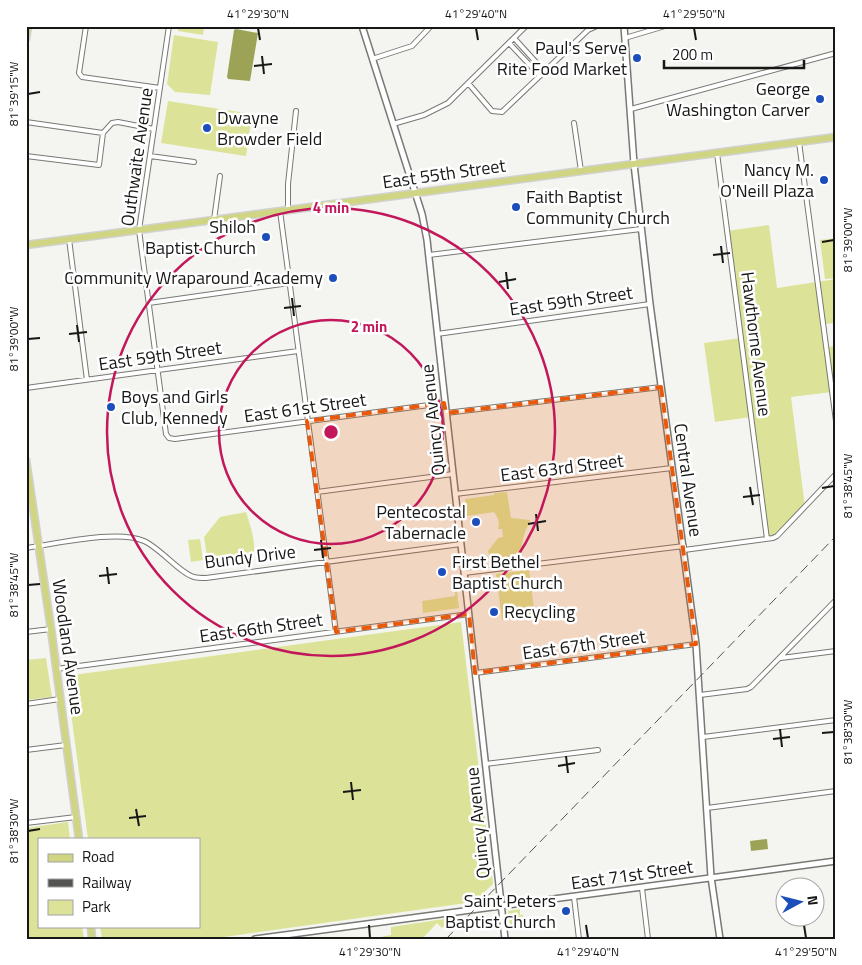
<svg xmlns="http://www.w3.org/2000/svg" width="862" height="965" viewBox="0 0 862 965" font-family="'Titillium Web',sans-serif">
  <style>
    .green { fill: #dce398 }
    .water { fill: #9da356 }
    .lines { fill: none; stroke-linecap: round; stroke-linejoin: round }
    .minor-casing { stroke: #787974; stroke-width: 6 }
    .tertiary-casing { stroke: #787974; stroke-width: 8 }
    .primary-casing { stroke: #d1d1d0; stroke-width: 9 }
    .minor { stroke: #fff; stroke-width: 4 }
    .tertiary { stroke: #fff; stroke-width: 5 }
    .primary { stroke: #d0d583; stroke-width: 6 }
    .rail { stroke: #545553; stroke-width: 1; stroke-dasharray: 10 5; stroke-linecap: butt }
    .marked { fill: #e8590c; fill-opacity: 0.2; stroke: #e8590c; stroke-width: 4; stroke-dasharray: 10 6; stroke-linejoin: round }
    .ticks { fill: none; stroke: #171716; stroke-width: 2 }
    .ring { fill: none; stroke: #c2185b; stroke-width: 2.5 }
    .poi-dot { fill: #1c4ebb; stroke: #fff; stroke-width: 2 }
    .labels { text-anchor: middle; stroke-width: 5; stroke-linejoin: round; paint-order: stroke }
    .poi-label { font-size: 18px; fill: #171716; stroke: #fff; text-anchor: end }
    .street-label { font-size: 18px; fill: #171716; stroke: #fff }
    .centre { fill: #c2185b; stroke: #fff; stroke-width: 2.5 }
    .ring-label { font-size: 15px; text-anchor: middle; font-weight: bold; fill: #c2185b; stroke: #fff; stroke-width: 5; stroke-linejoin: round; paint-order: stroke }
    .neatline { fill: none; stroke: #171716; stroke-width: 2 }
    .ticks-label { font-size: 12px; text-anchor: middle; fill: #171716 }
  </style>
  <rect width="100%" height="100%" fill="#f4f5f0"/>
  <path class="green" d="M178 26H204L203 35 178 31Z
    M174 35 218 42 210 95 175 92 167 84Z
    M168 101 252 114 246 156 161 143Z
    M769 225 777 288 836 279V323L824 324 827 347 836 346V421L832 392 791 397 805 507 777 536 767 539 751 417 715 422 704 343 741 338 727 231Z
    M836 238V278L825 279 820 240Z
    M507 492 511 518 530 520C529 525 525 530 524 535 517 560 531 562 498 567L496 555H489L488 551 498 538 503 537 502 529H498C500 522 498 518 494 512L467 516 465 499 494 495 495 493Z
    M246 512C250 524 259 550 251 560L208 563 204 537 220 517Z
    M200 539 203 560 191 562 188 540Z
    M529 570 535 616 502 620 496 574Z
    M457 591 459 608 423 613 422 601 455 596V592Z
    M461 622 493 884 474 902 210 939H102L100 926H199V839H88L66 676Z
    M46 658 52 697 26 700V660Z
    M68 822 70 839H39V926H82L84 939H26V828Z
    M520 909V915H523L526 924 530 927 511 930 508 911Z
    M451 918 442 928 437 923 422 939H370L391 935V927Z"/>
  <path class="water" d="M236 29 258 33 250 81 228 79 227 77 234 30Z
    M767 839 768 849 751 851 750 841Z"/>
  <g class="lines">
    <g class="minor-casing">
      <path id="minor" d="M86 26 79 73 82 77 160 88
        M169 26 139 230 166 434 169 438 175 439 444 403
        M514 38 545 72
        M625 38 665 26
        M509 43 540 76
        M372 59 412 46 431 26
        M468 83 492 111 502 112 588 30 597 26
        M631 109 836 53
        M26 122 103 133
        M574 123 581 171
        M393 124 424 115 448 103 526 26
        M799 142 836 421
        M717 153 767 539
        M26 156 99 165 103 133 112 123 118 122 154 129
        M150 156 194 162
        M288 210V184L296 111
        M280 211 336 632
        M214 220 220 176
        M69 239 87 380
        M429 255 641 229
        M149 303 289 283
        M437 334 650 304
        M26 388 298 351
        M446 413 661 387
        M317 492 453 474
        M455 494 672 468
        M26 548C56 544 118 529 144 541 160 548 181 574 194 577 198 578 202 578 206 578L461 544
        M684 550 773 538 777 536 836 474
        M464 573 684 546
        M26 632 51 629
        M781 658 836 651
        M56 669 469 614
        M475 673 696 644
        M700 695 747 689 751 687 836 600
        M26 704 60 699
        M703 737 836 720
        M26 750 66 745
        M485 764 598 750
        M707 808 836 791
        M26 823 76 817
        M642 888 648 939
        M574 897 579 939"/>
    </g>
    <g class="tertiary-casing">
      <path id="tertiary" d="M362 26 422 214 427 240 505 939
        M624 26 634 164 650 304 696 644 711 877 720 939
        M255 939 836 861"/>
    </g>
    <g class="primary-casing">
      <path id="primary" d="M26 38 28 26
        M26 245 836 137
        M26 460 51 629 79 839
        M91 926 92 939"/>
    </g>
    <use href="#minor" class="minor"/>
    <use href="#tertiary" class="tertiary"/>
    <use href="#primary" class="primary"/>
    <path class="rail" d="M446 939 836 536"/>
  </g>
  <path class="marked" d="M661 387 696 644 475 673 469 614 336 632 307 421 444 403 446 413Z"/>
  <path class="ticks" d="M258 28 260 40M476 28 478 40M694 28 696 40M262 56 264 74M254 66 272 64M28 94 40 92M822 242 834 240M721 246 723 263M713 255 730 253M506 272 508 289M499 282 516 279M292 298 294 316M284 308 301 306M77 325 79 342M69 334 87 332M28 339 40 338M750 487 753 505M822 488 834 486M743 497 760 495M536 514 538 531M528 524 546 521M321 540 323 558M314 550 331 548M107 567 109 584M99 576 117 574M28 585 40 584M780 729 782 747M822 733 834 732M773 739 790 737M566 756 568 773M558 766 575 763M351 782 353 800M343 792 361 790M136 809 139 826M129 818 146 816M28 831 40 829M369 925 370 938M586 925 588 938M804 925 806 938"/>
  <g class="ring">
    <circle cx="331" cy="432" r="112"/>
    <circle cx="331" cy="432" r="224"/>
  </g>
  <g class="poi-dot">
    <circle cx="637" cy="58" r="5"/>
    <circle cx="820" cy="99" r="5"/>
    <circle cx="207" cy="128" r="5"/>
    <circle cx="824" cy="180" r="5"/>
    <circle cx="516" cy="207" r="5"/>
    <circle cx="266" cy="237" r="5"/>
    <circle cx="333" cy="278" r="5"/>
    <circle cx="111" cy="407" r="5"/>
    <circle cx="476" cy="522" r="5"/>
    <circle cx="442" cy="572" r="5"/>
    <circle cx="494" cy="612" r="5"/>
    <circle cx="566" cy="911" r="5"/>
  </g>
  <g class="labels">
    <g class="poi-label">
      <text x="627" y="54">Paul's Serve<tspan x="627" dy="21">Rite Food Market</tspan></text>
      <text x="810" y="95">George<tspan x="810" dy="21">Washington Carver</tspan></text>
      <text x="217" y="124" text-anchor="start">Dwayne<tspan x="217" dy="21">Browder Field</tspan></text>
      <text x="814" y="176">Nancy M.<tspan x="814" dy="21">O'Neill Plaza</tspan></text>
      <text x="526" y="203" text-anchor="start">Faith Baptist<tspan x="526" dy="21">Community Church</tspan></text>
      <text x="256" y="233">Shiloh<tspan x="256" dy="21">Baptist Church</tspan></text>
      <text x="323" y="284">Community Wraparound Academy</text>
      <text x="121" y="403" text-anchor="start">Boys and Girls<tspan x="121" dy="21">Club, Kennedy</tspan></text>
      <text x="466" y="518">Pentecostal<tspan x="466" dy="21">Tabernacle</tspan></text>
      <text x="452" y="568" text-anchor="start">First Bethel<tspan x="452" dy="21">Baptist Church</tspan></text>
      <text x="504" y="618" text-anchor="start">Recycling</text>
      <text x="556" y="907">Saint Peters<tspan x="556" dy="21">Baptist Church</tspan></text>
    </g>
    <g class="street-label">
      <text transform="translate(137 157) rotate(-82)" y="6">Outhwaite Avenue</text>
      <text transform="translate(444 174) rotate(-8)" y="6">East 55th Street</text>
      <text transform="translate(571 301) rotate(-8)" y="6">East 59th Street</text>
      <text transform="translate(756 344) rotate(83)" y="6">Hawthorne Avenue</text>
      <text transform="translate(160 356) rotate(-8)" y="6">East 59th Street</text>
      <text transform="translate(305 408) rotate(-8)" y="6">East 61st Street</text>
      <text transform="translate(433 420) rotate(-96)" y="6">Quincy Avenue</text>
      <text transform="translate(562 468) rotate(-7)" y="6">East 63rd Street</text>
      <text transform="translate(688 480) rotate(82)" y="6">Central Avenue</text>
      <text transform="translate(250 557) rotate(-7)" y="6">Bundy Drive</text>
      <text transform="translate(261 628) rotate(-8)" y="6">East 66th Street</text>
      <text transform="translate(584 645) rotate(-8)" y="6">East 67th Street</text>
      <text transform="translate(68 647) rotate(82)" y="6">Woodland Avenue</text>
      <text transform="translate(478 823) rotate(-96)" y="6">Quincy Avenue</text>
      <text transform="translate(632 875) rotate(-8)" y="6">East 71st Street</text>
    </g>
  </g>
  <circle cx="331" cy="432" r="8" class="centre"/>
  <g class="ring-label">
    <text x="331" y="213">4 min</text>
    <text x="369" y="332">2 min</text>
  </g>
  <rect width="862" height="965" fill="none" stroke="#ffffff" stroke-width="55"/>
  <rect x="38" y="838" width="162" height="90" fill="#ffffff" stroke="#a2a2a2"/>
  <rect x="48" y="854" width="25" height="8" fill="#d0d583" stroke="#a2a2a2"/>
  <text x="82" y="862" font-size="15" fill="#171716">Road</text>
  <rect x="48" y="879" width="25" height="8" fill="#545553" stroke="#a2a2a2"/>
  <text x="82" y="888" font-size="15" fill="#171716">Railway</text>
  <rect x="48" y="900" width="25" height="15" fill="#dce398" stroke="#a2a2a2"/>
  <text x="82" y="912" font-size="15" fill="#171716">Park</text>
  <g transform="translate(800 902) rotate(83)"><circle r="24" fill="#ffffff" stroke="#a2a2a2"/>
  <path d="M0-4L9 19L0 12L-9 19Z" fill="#1c4ebb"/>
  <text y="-8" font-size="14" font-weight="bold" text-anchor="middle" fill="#171716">N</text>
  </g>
  <path d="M664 60v8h140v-8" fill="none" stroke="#171716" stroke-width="2.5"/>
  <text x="672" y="60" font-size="15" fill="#171716" stroke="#ffffff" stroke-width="4" paint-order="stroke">200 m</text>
  <rect x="28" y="28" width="806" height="910" class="neatline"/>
  <g class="ticks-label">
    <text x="258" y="18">41°29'30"N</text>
    <text x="476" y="18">41°29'40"N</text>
    <text x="694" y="18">41°29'50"N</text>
    <text transform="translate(14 94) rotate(-90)" y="4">81°39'15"W</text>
    <text transform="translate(848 240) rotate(-90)" y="4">81°39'00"W</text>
    <text transform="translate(14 339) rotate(-90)" y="4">81°39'00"W</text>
    <text transform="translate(848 486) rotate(-90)" y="4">81°38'45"W</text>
    <text transform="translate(14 585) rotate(-90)" y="4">81°38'45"W</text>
    <text transform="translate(848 732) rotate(-90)" y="4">81°38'30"W</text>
    <text transform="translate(14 831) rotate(-90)" y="4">81°38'30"W</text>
    <text x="370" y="956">41°29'30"N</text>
    <text x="588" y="956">41°29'40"N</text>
    <text x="806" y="956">41°29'50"N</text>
  </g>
</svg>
